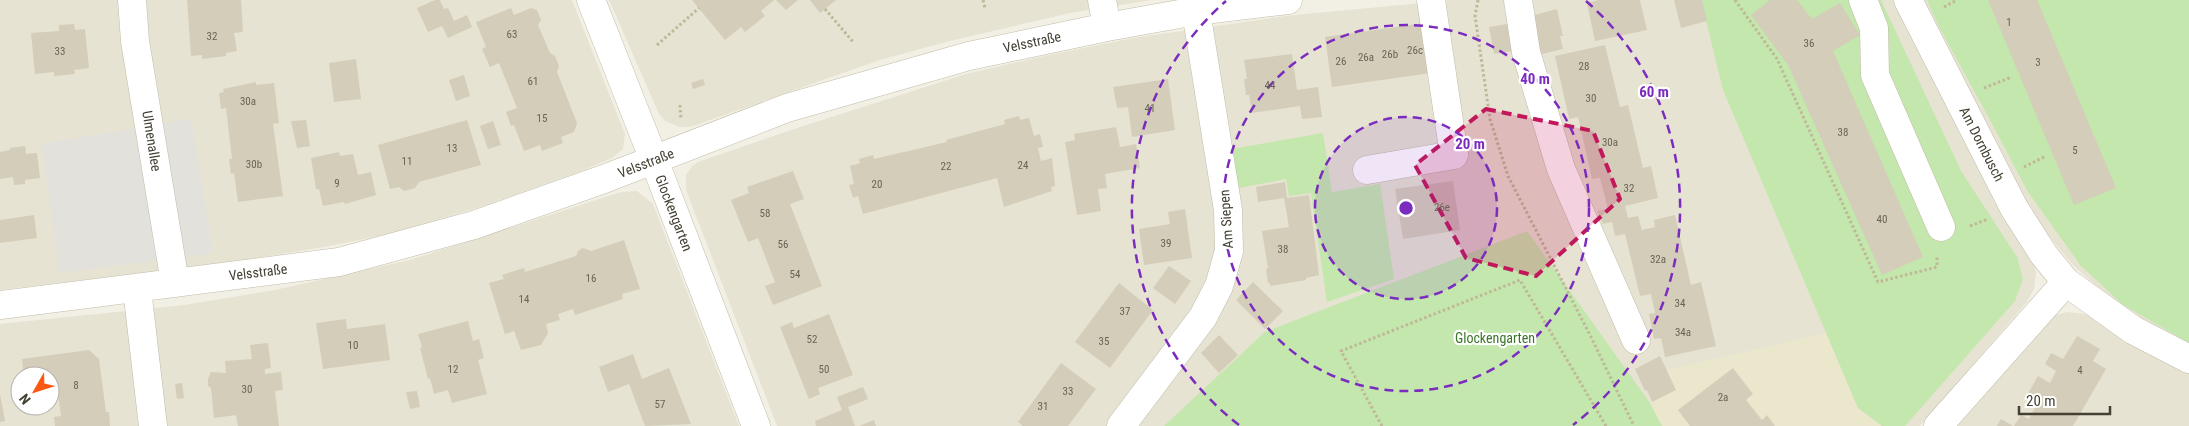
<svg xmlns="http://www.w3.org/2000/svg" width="2189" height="426" viewBox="0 0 2189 426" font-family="'Roboto Condensed',sans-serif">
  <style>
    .residential { fill: #e6e3d2; fill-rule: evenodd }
    .education { fill: #ebe7cd }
    .green { fill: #c3e7ac }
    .parking { fill: #e2e1dc }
    .building { fill: #d4cdb9 }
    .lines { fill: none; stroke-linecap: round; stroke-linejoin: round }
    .minor-casing { stroke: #c0bca9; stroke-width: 29 }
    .path { stroke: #bfb798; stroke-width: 3; stroke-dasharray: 2.5 2.5; stroke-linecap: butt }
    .minor { stroke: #fff; stroke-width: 28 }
    .marked { fill: #c2185b; fill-opacity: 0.2; stroke: #c2185b; stroke-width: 4; stroke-dasharray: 10 6; stroke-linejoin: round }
    .ring { fill: none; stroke: #7b2cbf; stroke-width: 2.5; stroke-dasharray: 9 6 }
    .labels { text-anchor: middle; stroke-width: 4.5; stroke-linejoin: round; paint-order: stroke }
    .number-label { font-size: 11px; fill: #686355 }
    .street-label { font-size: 14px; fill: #444034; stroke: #fff }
    .park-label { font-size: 14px; fill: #397627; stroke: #fff }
    .centre { fill: #7b2cbf; stroke: #fff; stroke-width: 2.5 }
    .ring-label { font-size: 15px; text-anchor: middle; font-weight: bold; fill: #7b2cbf; stroke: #fff; stroke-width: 4.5; stroke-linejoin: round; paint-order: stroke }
  </style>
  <rect width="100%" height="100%" fill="#f2f0e4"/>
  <path class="residential" d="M0 0H572L625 134 623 149 612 158 584 170 486 205 394 233 324 247 224 263 0 290Z
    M609 0H1152L1070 13 950 41 880 60 690 127H679L665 121 659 114Z
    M1453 0H1894L2030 254 2036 272 2034 289 2026 303 1920 426H1882L1858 408 1667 370 1676 390 1650 403 1662 426H777L686 190V175L692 166 698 162 797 128 966 74 1044 56 1133 38 1285 16Z
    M1919 0H2189V426H1955L2050 317 2067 312 2086 314 2102 291 2074 266 2021 203Z
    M637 191 653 204 739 426H0V324L184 305 270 291 410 260 621 192ZM20 376H50V406H20Z"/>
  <path class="education" d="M1826 333 1858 408 1882 426H1662L1650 403 1676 390 1667 370Z"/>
  <path class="green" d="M1701 0H1881L1961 171 2017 257 2023 279 2015 301 1905 426H1882L1858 408 1723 90Z
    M1927 0H2189V343L2122 304 2081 266 2028 192 1989 118 1938 25Z
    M1323 133 1332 192 1380 184 1394 279 1327 302 1311 193 1289 196 1286 179 1239 188 1232 149Z
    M1527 231 1650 403 1662 426H1164L1265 332Z"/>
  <path class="parking" d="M191 119 213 253 59 273 42 144Z"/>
  <path class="building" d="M187 0H241L243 32 234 33 237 51 226 53V56L202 59V55L191 56Z
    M435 0H440L444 9 448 8 454 21 467 15 472 27 448 38 442 26 428 32 417 8Z
    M692 0H774L761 11 765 16 745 32 741 27 725 40Z
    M776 0H798L786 10Z
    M810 0H836L820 13Z
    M1599 0H1640L1647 30 1595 41 1587 3Z
    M1674 0H1702L1707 21 1681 28Z
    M1770 0H1797L1812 19 1840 3 1860 35 1833 51 1923 257 1882 275 1788 65 1751 15Z
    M1988 0H2037L2116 188 2074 205Z
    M511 8 514 15 531 8 537 10 541 20 538 25 550 53 555 56 559 66 557 72 577 123 574 132 561 137 563 143 542 151 540 145 524 151 514 125 511 126 506 112 517 108 499 63 490 67 482 49 486 47 476 22Z
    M1557 9 1563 36H1560L1563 49 1538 55 1531 16Z
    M1424 23 1431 73 1332 87 1325 37Z
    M1514 23 1519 50 1494 54 1489 27Z
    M74 24 75 30 85 29 89 68 74 70 75 74 54 76V72L35 74 31 33 59 31V25Z
    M1605 45 1620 107 1628 105 1643 168 1651 166 1658 198 1625 206 1628 218 1638 216 1642 230 1655 227 1654 220 1675 215 1691 285 1701 282 1716 346 1665 357 1661 338 1654 339 1649 314 1655 313 1651 294 1640 296 1625 234 1615 236 1612 222 1603 224 1597 211 1608 209 1600 178 1592 179 1578 117 1569 119 1555 56Z
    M1292 54 1297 90 1318 87 1322 117 1302 119 1300 106 1252 113 1249 95H1246L1244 79H1247L1244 60Z
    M356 59 361 99 334 102 329 63Z
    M464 75 470 96 456 101 449 80Z
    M703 79 705 85 693 89 691 83Z
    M1168 79 1175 130 1132 137 1128 107 1117 108 1113 87Z
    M256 82V85L274 83 279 123 273 124 283 196 238 202 234 173 231 174 229 159H232L226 108 221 109 219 93 224 92 223 89Z
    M1019 116 1020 120 1029 118 1034 136 1040 134 1043 147 1038 148 1041 161 1052 158 1055 186 1051 187 1052 191 1004 207 997 178 863 214 858 196 853 198 849 185 854 184 850 166 860 163 859 159 873 155 874 159 947 142 946 140 1005 124 1004 120Z
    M306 120 310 146 297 148 291 121Z
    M467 120 481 165 419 182 415 188 404 191 399 187 390 189 378 145Z
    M493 121 501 145 488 149 480 126Z
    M1116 127 1120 147 1136 144 1140 168 1105 174 1107 188 1098 189 1101 211 1077 215 1065 142 1075 140 1074 134Z
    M25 146 26 154 37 153 40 178 25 180V184L14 185 13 177 0 179V152L10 150V148Z
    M339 152 340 156 353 154 358 175 371 172 376 195 345 204 344 202 323 206 319 189H316L311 158Z
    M793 171 804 199 790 204 822 286 773 305 765 286 775 282 758 238 748 242 731 200 749 193 747 187Z
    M1453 181 1460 230 1403 239 1395 189Z
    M1285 182 1287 198 1309 195 1319 275 1306 278V280L1270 286V283H1268L1266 269 1268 268 1262 231 1289 227 1284 198 1258 202 1256 187Z
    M1185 209 1192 258 1144 265 1139 229 1170 224 1168 212Z
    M34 215 37 238 0 243V220Z
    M624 240 640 289 622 294 623 299 575 315 573 309 558 314 560 320 546 324 548 333 541 345 521 350 514 331 505 334 489 283 504 279 502 275 524 268 525 272 576 256 578 251 583 248 591 251Z
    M1169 266 1191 281 1175 304 1153 288Z
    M1253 282 1283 311 1265 329 1236 300Z
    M1119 283 1153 310 1110 368 1075 342Z
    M829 314 853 375 818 388 820 394 809 399 780 327 792 322 794 328Z
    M346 319 347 329 385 324 390 360 323 369 316 323Z
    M468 321 473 341 479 339 484 358 478 360 487 394 452 403 448 390 434 394 430 378 428 379 420 348 422 347 418 334Z
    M1219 335 1238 355 1219 373 1201 353Z
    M2077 336 2100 349 2093 361 2106 369 2073 426H2014L2021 415 2029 419 2036 406 2025 399 2038 376 2050 383 2056 371 2045 364 2051 353 2063 359Z
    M268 343 271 368 265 369V374L281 372 283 390 275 391 279 426H238L236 415 214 418 211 388 208 386V379L211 372 226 373 225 361 252 359 250 345Z
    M89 350 99 359 106 412H109L110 426H55L54 417 61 416 58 395 50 396V376H24L22 359Z
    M633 354 642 379 669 368 691 424 645 426 629 384 608 392 599 367Z
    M1660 356 1676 390 1652 402 1647 390 1645 391 1635 369Z
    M1061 363 1096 389 1068 426H1023L1018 422Z
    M1733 368 1753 394 1746 400 1762 420 1767 415 1775 426H1690L1678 410Z
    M182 383 184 398 177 399 175 384Z
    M863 387 868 399 848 407 855 426H816L815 421 842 410 837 397Z
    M417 391 420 407 410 409 406 392Z
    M0 394 5 421 0 422Z
    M2001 419 2013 426H1997Z
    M874 420 876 426H859Z"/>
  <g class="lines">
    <g class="minor-casing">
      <path id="minor" d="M132 0 135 41 175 283
        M591 0 654 160 756 426
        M1102 0 1107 27
        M1518 0 1526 52 1561 169 1636 340
        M1863 0 1874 28 1875 75 1941 227
        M1908 0 2014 208 2044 255 2066 282 2133 330 2189 359
        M1367 170 1454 155 1431 0
        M137 289 153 426
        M0 305 339 262 474 225 604 179 787 108 969 56 1107 27 1196 11 1288 0
        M1121 426 1203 317 1219 286 1229 251 1228 210 1196 11
        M1938 426 2066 282"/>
    </g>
    <path class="path" d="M983 0 985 8
      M1478 0 1475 16 1490 119 1508 176 1591 337 1634 426
      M1735 0 1777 59 1878 282 1937 267V256
      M1944 7 1957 0
      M825 9 854 43
      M657 45 699 8
      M1984 88 2012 77
      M680 105 681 119
      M2024 167 2046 156
      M1970 226 1988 219
      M1382 426 1341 351 1520 280 1606 426"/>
    <use href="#minor" class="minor"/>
  </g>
  <path class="marked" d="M1486 109 1593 131 1620 199 1536 276 1466 258 1415 165Z"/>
  <circle cx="1406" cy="208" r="91" fill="#7b2cbf" fill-opacity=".12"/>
  <g class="ring">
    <circle cx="1406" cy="208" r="91"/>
    <circle cx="1406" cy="208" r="183"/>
    <path d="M1239 425A274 274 0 0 1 1226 1M1586 1A274 274 0 0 1 1573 425"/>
  </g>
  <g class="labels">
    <g class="number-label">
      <text x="2009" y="26">1</text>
      <text x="512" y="38">63</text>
      <text x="212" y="40">32</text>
      <text x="1809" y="47">36</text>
      <text x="1415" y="54">26c</text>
      <text x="60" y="55">33</text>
      <text x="1390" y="58">26b</text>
      <text x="1366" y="61">26a</text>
      <text x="1341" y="65">26</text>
      <text x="2038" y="66">3</text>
      <text x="1584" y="70">28</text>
      <text x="533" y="85">61</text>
      <text x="1270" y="89">44</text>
      <text x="1591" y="102">30</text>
      <text x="248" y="105">30a</text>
      <text x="1150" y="112">41</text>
      <text x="542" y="122">15</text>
      <text x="1843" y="136">38</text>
      <text x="1610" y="146">30a</text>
      <text x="452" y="152">13</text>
      <text x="2075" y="154">5</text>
      <text x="407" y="165">11</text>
      <text x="254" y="168">30b</text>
      <text x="1023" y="169">24</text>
      <text x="946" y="170">22</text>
      <text x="337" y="187">9</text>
      <text x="877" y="188">20</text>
      <text x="1629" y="192">32</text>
      <text x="1442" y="211">26e</text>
      <text x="765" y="217">58</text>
      <text x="1882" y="223">40</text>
      <text x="1166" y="247">39</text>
      <text x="783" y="248">56</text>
      <text x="1283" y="253">38</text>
      <text x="1658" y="263">32a</text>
      <text x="795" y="278">54</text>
      <text x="591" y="282">16</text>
      <text x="524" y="303">14</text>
      <text x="1680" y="307">34</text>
      <text x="1125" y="315">37</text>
      <text x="1683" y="336">34a</text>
      <text x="812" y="343">52</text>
      <text x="1104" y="345">35</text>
      <text x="353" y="349">10</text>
      <text x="453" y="373">12</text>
      <text x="824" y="373">50</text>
      <text x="2080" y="374">4</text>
      <text x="76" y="389">8</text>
      <text x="247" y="393">30</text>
      <text x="1068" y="395">33</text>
      <text x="1723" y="401">2a</text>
      <text x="660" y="408">57</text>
      <text x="1043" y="410">31</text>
    </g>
    <g class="street-label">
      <text transform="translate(1032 42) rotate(-12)" y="5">Velsstraße</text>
      <text transform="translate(152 141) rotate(81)" y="5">Ulmenallee</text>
      <text transform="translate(1982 144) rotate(63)" y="5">Am Dornbusch</text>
      <text transform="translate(646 163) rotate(-21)" y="5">Velsstraße</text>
      <text transform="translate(674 213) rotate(69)" y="5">Glockengarten</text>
      <text transform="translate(1226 219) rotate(-94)" y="5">Am Siepen</text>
      <text transform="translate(258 272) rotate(-7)" y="5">Velsstraße</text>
    </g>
    <g class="park-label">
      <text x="1495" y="343">Glockengarten</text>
    </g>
  </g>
  <circle cx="1406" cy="208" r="8" class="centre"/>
  <g class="ring-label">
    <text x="1535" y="84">40 m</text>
    <text x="1654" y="97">60 m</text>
    <text x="1470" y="149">20 m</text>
  </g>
  <g transform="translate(35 391) rotate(231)"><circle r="24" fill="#ffffff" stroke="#b4b3ae"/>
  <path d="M0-4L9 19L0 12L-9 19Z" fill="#fb5812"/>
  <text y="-8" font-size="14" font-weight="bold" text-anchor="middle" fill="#444034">N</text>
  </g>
  <path d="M2019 406v8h91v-8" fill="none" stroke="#444034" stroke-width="2.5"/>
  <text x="2026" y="406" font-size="15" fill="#444034" stroke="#ffffff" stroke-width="4" paint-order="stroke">20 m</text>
</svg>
